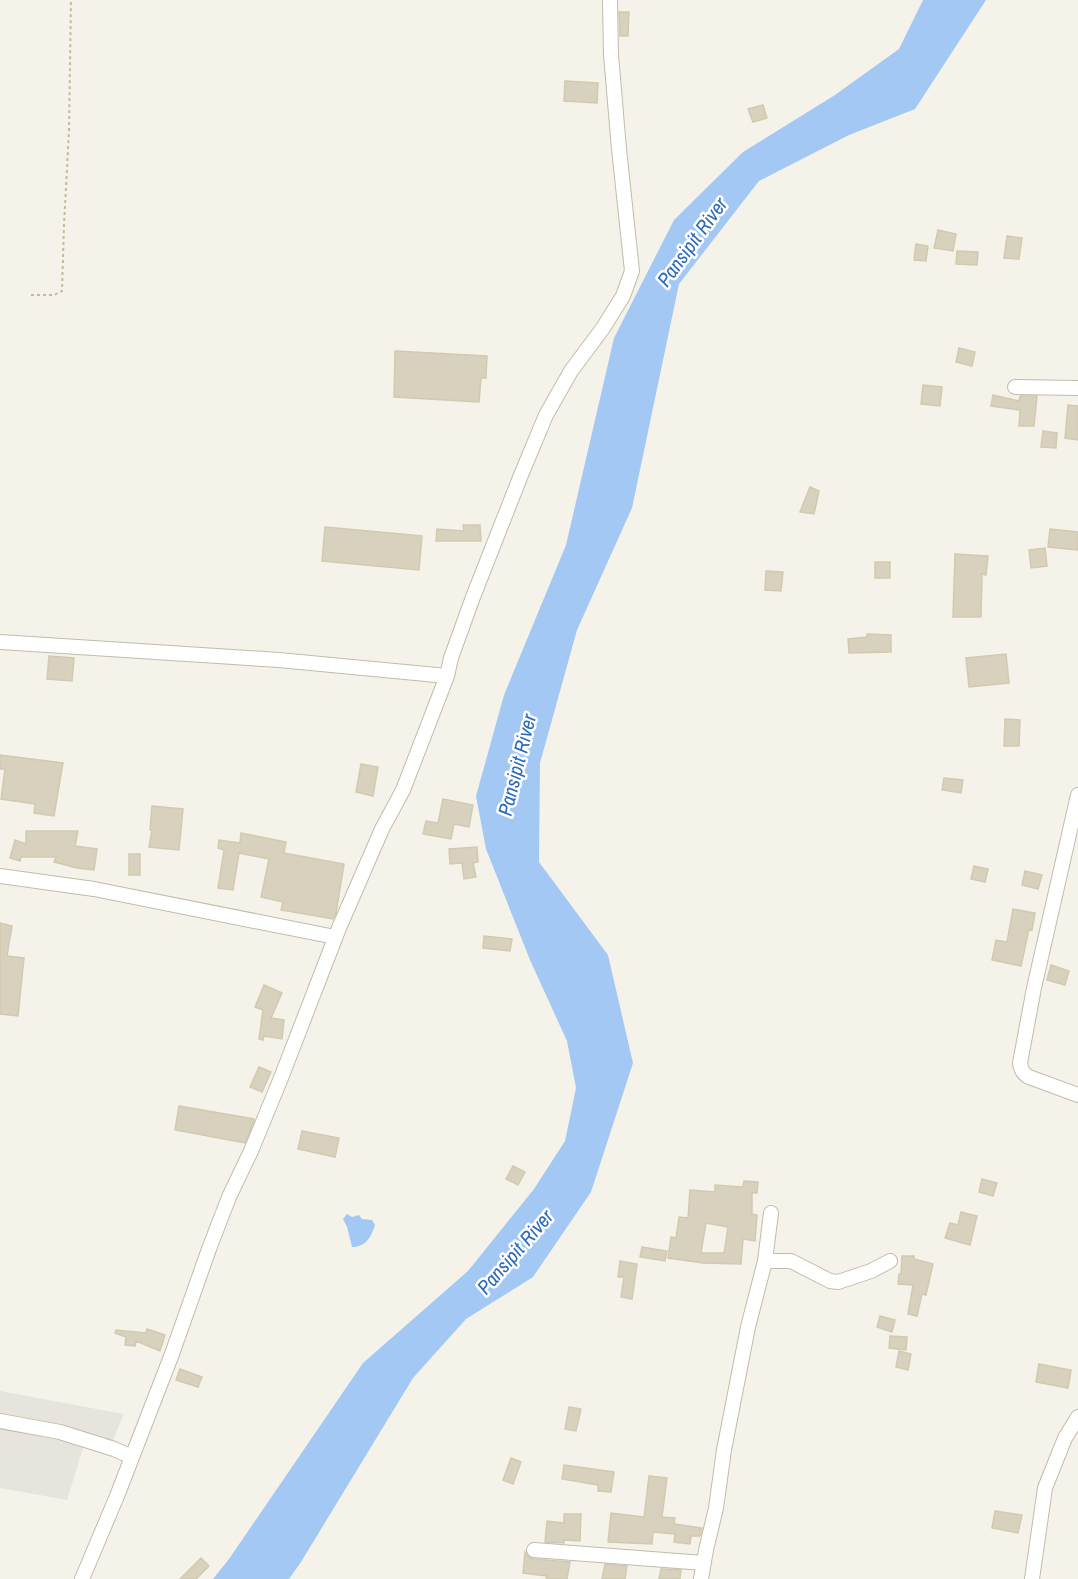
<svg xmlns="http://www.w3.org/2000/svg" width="1078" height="1579" viewBox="0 0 1078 1579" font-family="'Archivo Narrow',sans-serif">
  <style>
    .industrial { fill: #e7e4dd }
    .water { fill: #a3c8f4 }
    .building { fill: #d7d1be; stroke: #d2cab0; stroke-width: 1.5; fill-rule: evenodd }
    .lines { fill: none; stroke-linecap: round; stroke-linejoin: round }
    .minor-casing { stroke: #c1bcab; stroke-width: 16 }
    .path { stroke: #c3bb9b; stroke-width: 2; stroke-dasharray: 3 3; stroke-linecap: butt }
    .minor { stroke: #fff; stroke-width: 14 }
    .labels { text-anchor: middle; stroke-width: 5; stroke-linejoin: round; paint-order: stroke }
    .water-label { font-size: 20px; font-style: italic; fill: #2a6aba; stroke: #fff }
  </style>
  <rect width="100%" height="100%" fill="#f5f3e9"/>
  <path class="industrial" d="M0 1391 124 1414 108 1452 84 1445 67 1500 0 1488Z"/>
  <path class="water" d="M923 0H986L915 109 849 135 759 181 679 284 632 508 577 630 540 763 539 862 608 955 633 1063 591 1192 533 1277 466 1319 413 1378 301 1562 289 1579H213L229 1559 363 1363 468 1271 534 1189 565 1141 576 1088 567 1041 530 960 486 849 476 796 504 695 566 545 614 338 674 220 743 152 835 95 899 49Z
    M347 1214 352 1217 359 1215 362 1219 372 1220 375 1225C371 1237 366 1247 352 1247L347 1227 343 1219Z"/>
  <path class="building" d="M619 12H629L628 36H620Z
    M565 81 598 83 597 103 564 101Z
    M763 105 767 118 753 122 748 109Z
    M938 230 956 234 953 251 934 248Z
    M1007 236 1022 238 1019 259 1004 258Z
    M916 244 928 246 926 261 914 260Z
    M957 251 978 252 977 265 956 264Z
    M959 348 975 352 972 366 956 362Z
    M395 351 487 356 486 378H481L479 402 394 397Z
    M923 385 942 387 940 406 921 404Z
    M993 395 1019 401 1020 396H1037L1034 426H1019L1020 410 991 406Z
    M1068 405 1078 406V440L1065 438Z
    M1043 431 1057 433 1056 448 1041 447Z
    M810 487 819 491 814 514 800 512Z
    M463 525H480L481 541H436L437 529 464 531Z
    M325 527 422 536 419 570 322 561Z
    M1050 529 1078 532V550L1048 547Z
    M1045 548 1047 566 1031 568 1029 550Z
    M955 554 988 556 986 575 982 574 981 617H953Z
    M875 562H890V578H875Z
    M766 571 783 572 781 591 765 590Z
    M867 634 891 635V652L849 653 848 639 867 637Z
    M1006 654 1009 683 969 687 966 658Z
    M49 656 74 658 72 681 47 679Z
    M1005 719 1020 720 1019 746H1004Z
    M0 755 63 763 54 816 34 813 35 804 1 799 5 769H0Z
    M361 764 378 767 373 796 356 792Z
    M944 778 963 780 961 793 942 790Z
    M443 799 473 805 469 827 454 824 451 839 423 834 426 821 438 823Z
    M152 806 183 809 179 850 149 847 152 830H150Z
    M26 831H78L75 846 97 849 94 870 77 868 54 862 56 857H21L20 861 10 858 15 840 26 844Z
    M241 833 286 842 284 853 344 864 336 913 333 919 281 910 283 902 261 897 269 859 239 853 233 890 218 888 224 850 218 848 219 840 240 843Z
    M477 847 478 862 473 863 476 877 464 879 462 863 450 864 449 849Z
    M129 854H140V875H129Z
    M974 866 988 869 985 882 971 879Z
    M1025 871 1042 875 1038 889 1022 885Z
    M1013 909 1035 913 1032 930 1029 929 1021 966 992 960 996 940 1007 942Z
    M0 923 12 926 7 956 24 958 18 1016 0 1014Z
    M484 936 512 939 510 951 483 948Z
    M1051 965 1069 971 1065 985 1047 980Z
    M264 985 282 993 271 1018 284 1020 282 1039 264 1036 263 1040 259 1039 263 1010 255 1007Z
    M259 1067 271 1072 262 1092 250 1087Z
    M179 1106 254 1119V1121L245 1143 175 1130Z
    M302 1131 339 1138 335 1157 298 1149Z
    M513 1166 525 1172 518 1185 506 1179Z
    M982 1179 997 1183 993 1196 979 1192Z
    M744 1181 758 1182 757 1193H752V1214L757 1215 755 1241 743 1239 741 1264 703 1263 668 1258 671 1237 676 1238 679 1217 688 1218 690 1190 715 1192V1185L743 1187ZM706 1223 728 1227 724 1253H701Z
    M961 1212 977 1216 970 1245 945 1238 950 1223 958 1225Z
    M642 1247 667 1251 665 1261 640 1257Z
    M902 1256H914V1259L933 1264 926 1295 922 1294 917 1316 908 1314 913 1285 898 1284 899 1274H901Z
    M620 1261 637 1264 632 1299 621 1297 624 1277H618Z
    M880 1316 895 1320 892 1332 877 1327Z
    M147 1329 165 1335 160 1351 136 1341 135 1346 125 1345 126 1337 115 1333 116 1330 146 1333Z
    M890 1336 907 1337 906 1350 889 1348Z
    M899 1351 911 1354 908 1370 896 1367Z
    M1039 1364 1071 1370 1068 1388 1036 1382Z
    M180 1369 202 1377 198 1387 176 1380Z
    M569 1407 581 1409 576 1431 565 1429Z
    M511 1458 521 1462 513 1484 503 1480Z
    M564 1465 614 1472 611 1492 598 1491V1485L562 1479Z
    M649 1476 667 1478 662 1517 675 1518 674 1524 702 1528 700 1536H691L690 1544 674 1542 675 1534 653 1532 652 1544 608 1542 611 1513 644 1517Z
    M995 1511 1022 1515 1018 1533 992 1528Z
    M564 1514H581L580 1541 564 1540V1543L545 1542 547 1521 564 1523Z
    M525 1552 528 1557 533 1559 570 1562 567 1579H546L547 1576 523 1573Z
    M201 1558 209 1566 196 1579H180Z
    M605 1564 627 1566 625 1579H602Z
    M661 1569 681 1570 680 1579H659Z"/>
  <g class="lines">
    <g class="minor-casing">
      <path id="minor" d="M1015 387 1078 388
        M0 642 279 660 447 676
        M1078 795 1034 988 1020 1063C1021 1070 1023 1074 1029 1077L1078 1095
        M0 876 94 889 335 937
        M765 1261 771 1213
        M0 1421 60 1432 114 1449 132 1457
        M534 1550 704 1563
        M82 1579 117 1496 172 1354 209 1249 229 1197 251 1151 281 1078 339 928 382 829 403 790 447 676 451 658 473 597 521 475 546 415 571 371 603 328 623 296 632 271 619 149 611 55 610 0
        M701 1579 706 1550 716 1508 724 1450 748 1327 765 1261H791L830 1281 838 1282 871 1271 890 1261
        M1032 1579 1045 1488 1065 1438 1078 1417"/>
    </g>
    <path class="path" d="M31 295H54L62 291 64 225 69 131 71 0"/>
    <use href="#minor" class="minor"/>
  </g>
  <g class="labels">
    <g class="water-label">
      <text transform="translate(692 242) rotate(-54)" y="7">Pansipit River</text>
      <text transform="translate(517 765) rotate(-76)" y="7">Pansipit River</text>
      <text transform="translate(515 1252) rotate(-49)" y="7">Pansipit River</text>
    </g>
  </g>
</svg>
